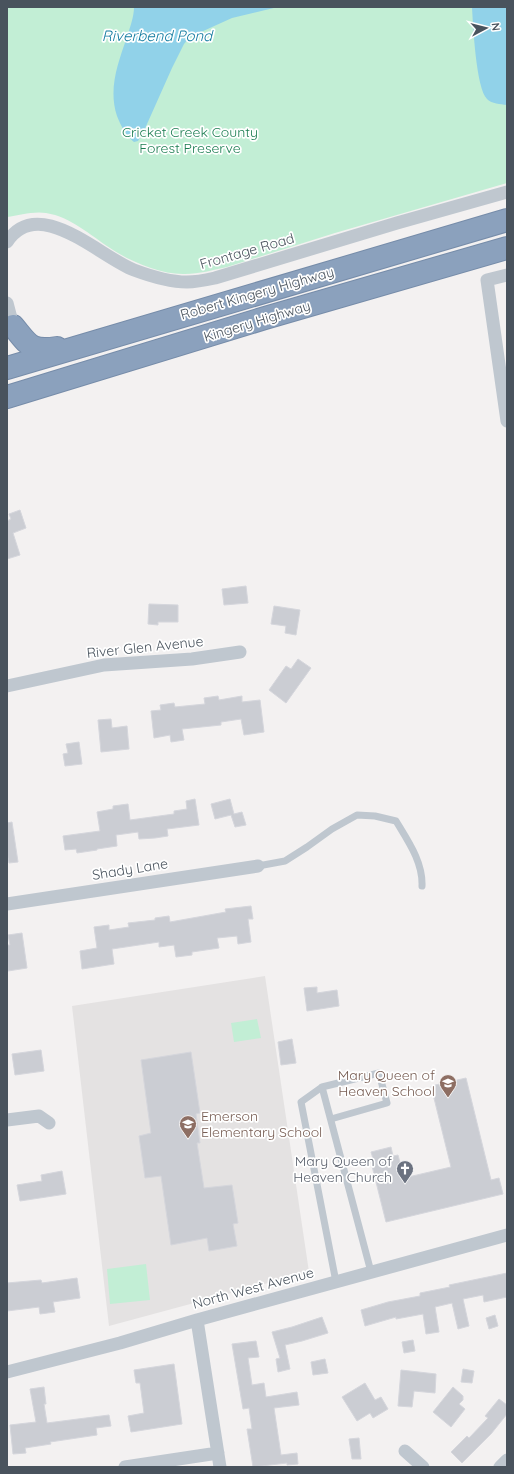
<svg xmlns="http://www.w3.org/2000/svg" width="514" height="1474" viewBox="0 0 514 1474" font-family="Quicksand,sans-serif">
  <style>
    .education { fill: #e4e2e2 }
    .green { fill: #c2eed5 }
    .water { fill: #91d2e9 }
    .building { fill: #cbcdd3; stroke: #d5d6dc }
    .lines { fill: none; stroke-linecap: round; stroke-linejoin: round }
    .highway-casing { stroke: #768ca9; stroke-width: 24 }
    .lane { stroke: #bfc7cf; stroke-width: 7 }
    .street { stroke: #bfc7cf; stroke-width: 13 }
    .highway { stroke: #8ba1bd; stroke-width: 22 }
    .labels { text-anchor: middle; stroke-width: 3.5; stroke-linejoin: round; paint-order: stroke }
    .park-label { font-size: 14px; fill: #1b7d51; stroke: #fff }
    .street-label { font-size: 14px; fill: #49535d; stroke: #fff }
    .education-label { font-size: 14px; fill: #785e54; stroke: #fff; text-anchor: end }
    .worship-label { font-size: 14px; fill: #5b616d; stroke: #fff; text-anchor: end }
    .water-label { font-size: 15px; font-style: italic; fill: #127ba0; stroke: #fff }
  </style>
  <rect width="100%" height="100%" fill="#f3f1f1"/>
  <path class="education" d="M265 976 309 1272 109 1326 72 1006Z"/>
  <path class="green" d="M7 7H507V183L335 233 227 267C213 270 199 274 185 274 162 275 129 261 110 248 90 235 71 217 46 213 34 211 19 215 7 217Z
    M257 1019 261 1038 234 1042 231 1023Z
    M146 1264 150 1300 110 1304 107 1269Z"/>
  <path class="water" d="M134 7H278L232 18 190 37 184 44 172 68 143 133 138 141 134 142C126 136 121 126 117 116 108 89 118 63 127 37 130 27 134 17 134 7Z
    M472 7H507V105C500 104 492 104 487 99 476 88 473 25 472 7Z"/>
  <path class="building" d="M20 510 26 528 13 533 20 555 7 559V521L11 519 9 514Z
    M246 586 248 603 224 605 222 589Z
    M149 604 178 605V622H158V625L148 624Z
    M274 606 300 610 296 635 285 633 286 626 271 624Z
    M298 659 311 668 286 703 269 690 286 666 291 669Z
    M218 696 219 700 242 696V702L260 700 264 732 244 735 241 719 221 722V725L182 729 184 740 171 742 170 735 154 738 151 711 161 710 160 705 174 703 175 707 205 704 204 698Z
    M111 719 112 728 127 726 129 749 101 752 98 720Z
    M79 742 82 764 65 766 63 754 68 753 66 744Z
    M195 799 199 825 167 829 168 836 155 838 139 839 138 832 116 835 117 846 97 849V850L77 853 76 849 65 850 63 836 100 831 97 812 113 809V806L128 804 130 820 174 814V811L187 809 186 801Z
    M230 799 234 814 242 812 246 825 235 827 231 815 215 819 211 804Z
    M12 822 18 862 9 863 7 852V823Z
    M251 906 253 919H248L251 942 238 944 237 936 217 938 219 948 192 952V955L176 957 174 945 159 947V942L112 949 114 964 82 969 80 951 97 948 94 927 109 925V930L129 927 128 923 155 920V918L169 916 170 922 226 912 225 909Z
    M22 933 27 968 8 971 7 945H10L8 935Z
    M317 987V993L337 990 339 1006 307 1011 304 988Z
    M292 1039 296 1063 281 1065 278 1042Z
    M41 1050 44 1071 15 1075 12 1054Z
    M191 1052 200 1113 196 1114 200 1143H197L204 1188 232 1185 238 1223 233 1224 237 1246 209 1251 207 1238 171 1245 161 1176 145 1178 139 1136 151 1133 141 1060Z
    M466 1078 491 1180 499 1178 503 1194 386 1222 371 1162H374L371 1152 391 1147 393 1156 398 1155 404 1178 451 1167 431 1086Z
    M62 1171 66 1194 20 1201 17 1185 42 1181 41 1175Z
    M507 1273V1297L484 1302 483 1295 463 1299 469 1326 458 1329 452 1303 435 1307 439 1332 426 1334 423 1314 396 1319V1317L365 1326 361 1310 388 1302 420 1296V1293L450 1287 449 1285Z
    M77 1278 80 1298 53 1302 55 1312 40 1314 39 1307 7 1311V1283L41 1280 42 1283Z
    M495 1315 498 1326 489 1329 486 1318Z
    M322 1317 328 1333 302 1341 285 1345 290 1369 278 1372 276 1359 280 1358 272 1332 292 1327Z
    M413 1340 415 1351 404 1353 402 1342Z
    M256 1341 259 1357 248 1358 252 1385 264 1383 266 1397 297 1392 299 1405 274 1408 281 1455 297 1453 298 1464 287 1465V1463L253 1467 247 1429H252L249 1408 243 1409 232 1344Z
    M325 1359 328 1373 313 1375 311 1362Z
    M174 1364 182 1424 131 1432 128 1416 144 1413 140 1383H136L134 1370Z
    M463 1369 474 1371 472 1383 461 1382Z
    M401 1370 436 1374 435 1393 414 1391 412 1407 398 1406Z
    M365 1383 375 1400 381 1397 388 1409 373 1418 370 1413 357 1421 342 1397Z
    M44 1387 46 1404H44L47 1423 109 1415 111 1426 96 1428 97 1435 50 1442 51 1444 25 1448 26 1453 13 1454 10 1425 36 1422 30 1389Z
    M453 1387 463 1396V1400L459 1404 465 1409 451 1427 433 1412Z
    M499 1399 507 1405V1414L491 1434 462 1463 451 1452 467 1436 469 1438 488 1418 485 1416Z
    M359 1438 361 1459H352L349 1439Z"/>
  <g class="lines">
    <g class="highway-casing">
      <path id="highway" d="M13 326C29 345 30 352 57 348
        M7 368 507 220
        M7 397 265 318 507 248"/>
    </g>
    <path class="lane" d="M258 866 285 861 307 847 332 829 357 815 375 816 396 821C408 841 423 862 422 886
      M322 1087 371 1272
      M331 1119 387 1103 379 1073 322 1087 301 1102 336 1282"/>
    <path class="street" d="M7 242C38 194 100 257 134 270 150 276 170 282 187 282 197 282 206 280 215 278L397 223 507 192
      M507 275 487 280 507 421
      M7 303 13 326
      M7 686 104 665 192 659 240 652
      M7 904 258 866
      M7 1120 39 1116 49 1123
      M197 1320 220 1467
      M7 1372 120 1343 197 1320 507 1235
      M405 1451 423 1467
      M125 1467 218 1453
      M500 1467 507 1460"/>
    <use href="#highway" class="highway"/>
  </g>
  <defs>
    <g id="school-pin" transform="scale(0.9)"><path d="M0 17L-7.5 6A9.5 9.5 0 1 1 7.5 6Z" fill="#8d6e63" stroke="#fff"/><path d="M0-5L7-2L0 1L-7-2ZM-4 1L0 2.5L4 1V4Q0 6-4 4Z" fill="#fff"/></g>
    <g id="church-pin" transform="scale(0.9)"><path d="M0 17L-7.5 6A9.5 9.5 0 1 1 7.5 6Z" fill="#6b7280" stroke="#fff"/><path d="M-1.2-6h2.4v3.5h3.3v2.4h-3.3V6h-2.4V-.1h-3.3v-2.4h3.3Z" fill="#fff"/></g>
  </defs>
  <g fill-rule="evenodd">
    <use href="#school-pin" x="448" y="1083"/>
    <use href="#school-pin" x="188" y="1124"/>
    <use href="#church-pin" x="405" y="1169"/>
  </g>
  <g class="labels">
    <g class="park-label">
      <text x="190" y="137">Cricket Creek County<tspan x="190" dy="16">Forest Preserve</tspan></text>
    </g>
    <g class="street-label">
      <text transform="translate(247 251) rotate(-16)" y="5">Frontage Road</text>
      <text transform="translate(257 293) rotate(-16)" y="5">Robert Kingery Highway</text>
      <text transform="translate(257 321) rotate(-17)" y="5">Kingery Highway</text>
      <text transform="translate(145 647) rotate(-6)" y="5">River Glen Avenue</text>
      <text transform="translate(130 869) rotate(-9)" y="5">Shady Lane</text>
      <text transform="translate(253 1288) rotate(-15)" y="5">North West Avenue</text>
    </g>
    <g class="education-label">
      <text x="435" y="1080">Mary Queen of<tspan x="435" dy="16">Heaven School</tspan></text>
      <text x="201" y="1121" text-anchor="start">Emerson<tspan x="201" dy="16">Elementary School</tspan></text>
    </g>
    <g class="worship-label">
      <text x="392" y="1166">Mary Queen of<tspan x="392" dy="16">Heaven Church</tspan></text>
    </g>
    <g class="water-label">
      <text x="157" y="41">Riverbend Pond</text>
    </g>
  </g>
  <rect width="514" height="1474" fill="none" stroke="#49535d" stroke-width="16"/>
  <g transform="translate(486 28) rotate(83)" stroke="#ffffff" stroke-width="3" paint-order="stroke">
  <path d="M0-3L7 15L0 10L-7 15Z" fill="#49535d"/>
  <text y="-6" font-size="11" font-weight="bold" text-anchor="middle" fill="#49535d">N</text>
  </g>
</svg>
